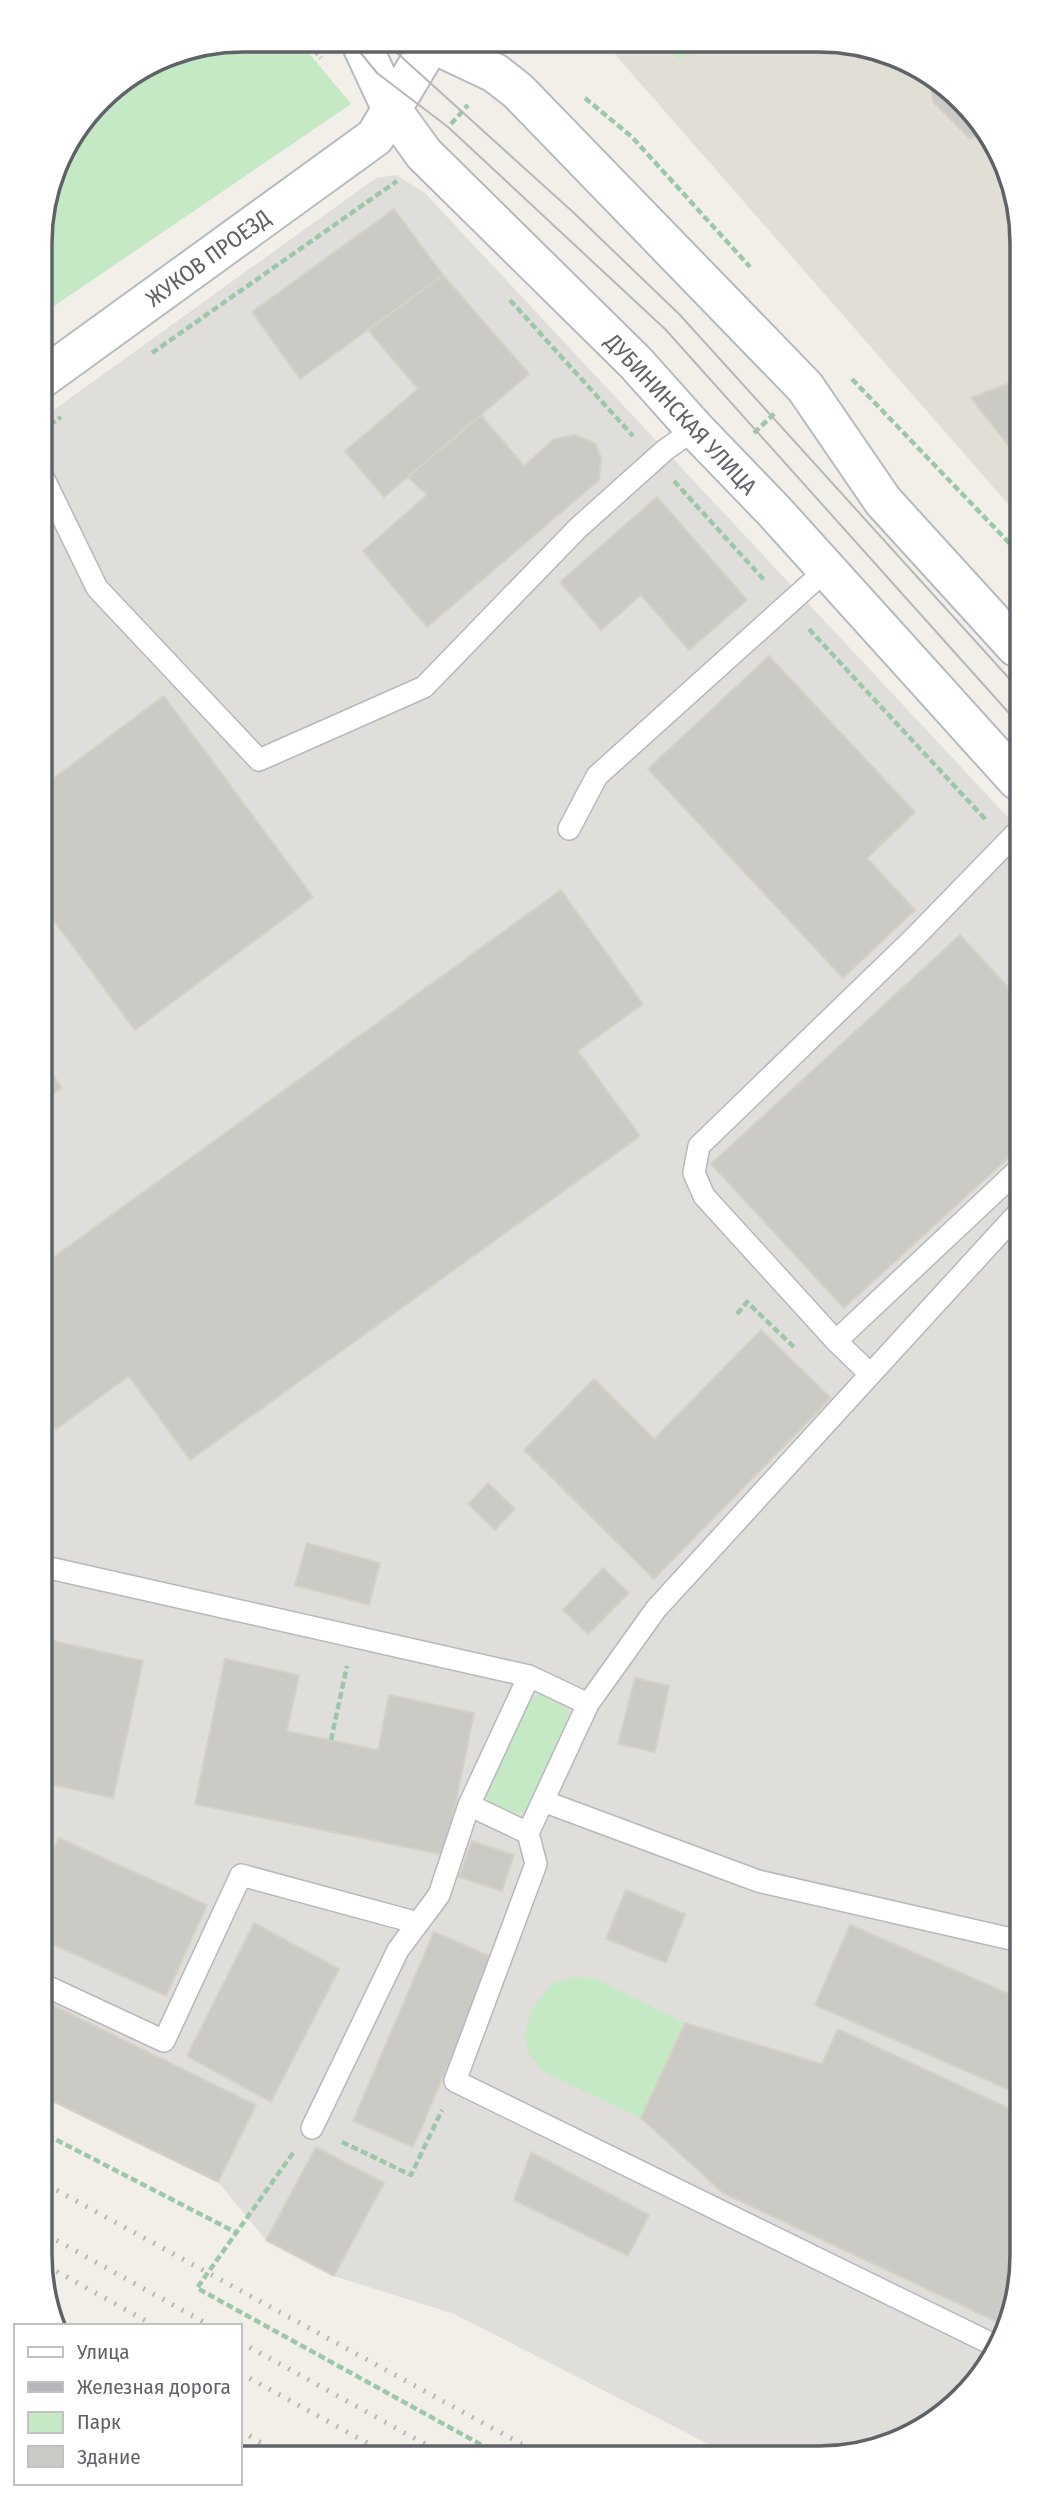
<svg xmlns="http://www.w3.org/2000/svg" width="1062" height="2499" viewBox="0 0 1062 2499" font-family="'Fira Sans Condensed',sans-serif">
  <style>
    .industrial { fill: #e0deda }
    .education { fill: #e1ded6 }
    .green { fill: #c5e8c5 }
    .building { fill: #cccac5; stroke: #d6d1c6; stroke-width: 2 }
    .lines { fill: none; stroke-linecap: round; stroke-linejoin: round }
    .lane-casing { stroke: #b5b8bc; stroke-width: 24 }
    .secondary-casing { stroke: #b6babf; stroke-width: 42 }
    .path { stroke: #9cc7a9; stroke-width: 4.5; stroke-dasharray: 7 3.5; stroke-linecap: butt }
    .lane { stroke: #fff; stroke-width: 21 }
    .secondary { stroke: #fff; stroke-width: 38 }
    .tram { stroke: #b6b7b8; stroke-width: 2 }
    .rail { stroke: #b6b7b8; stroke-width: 5; stroke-dasharray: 2 9; stroke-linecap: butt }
    .labels { text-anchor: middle; stroke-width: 7; stroke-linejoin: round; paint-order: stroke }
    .street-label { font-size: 23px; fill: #5f6368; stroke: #fff }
    .rim { fill: none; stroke: #5f6368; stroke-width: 3.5 }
  </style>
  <rect width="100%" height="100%" fill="#f1efe8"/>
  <path class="industrial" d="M396 175 425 193 1017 827 1021 2268 1006 2333 979 2379 931 2425 870 2452 726 2453 454 2314 334 2276 266 2240 218 2182 46 2098 42 622 51 615 42 594 41 419 376 178Z"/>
  <path class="education" d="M605 43 857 44 953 91 1015 192 1016 513Z"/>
  <path class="green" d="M244 40 299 41 351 104 41 315V230L61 153 109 91 166 56Z
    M670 43H716L677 59Z
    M541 1692 567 1706V1720L526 1810 512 1815 489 1803 486 1792 530 1701Z
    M573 1977 594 1978 685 2023 641 2118 545 2073 530 2056 524 2037 532 2009 554 1982Z"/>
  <path class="building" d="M930 80 953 91 981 136 970 139 933 102Z
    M394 209 443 275 300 379 252 312Z
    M443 275 529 374 384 497 345 451 418 389 368 330Z
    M1015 381 1016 455 971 398Z
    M481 415 524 466 554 439 575 435 595 443 601 458 599 480 427 627 363 551 427 495 408 477Z
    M657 497 747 600 689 650 641 595 601 630 560 582Z
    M769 656 915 812 867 858 915 910 843 978 648 769Z
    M164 696 313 897 135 1030 43 906 42 787Z
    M561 890 643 1004 578 1051 640 1136 190 1460 129 1376 56 1429 44 1413V1264Z
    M960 935 1017 997 1018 1149 844 1308 711 1164Z
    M43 1061 62 1088 43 1101Z
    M761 1330 831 1398 654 1579 524 1450 594 1379 654 1439Z
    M488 1483 515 1509 495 1530 468 1504Z
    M307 1543 380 1563 369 1605 295 1585Z
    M603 1568 629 1593 588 1634 563 1610Z
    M45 1639 143 1661 113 1798 45 1783Z
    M225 1659 299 1675 287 1731 378 1750 389 1695 474 1713 445 1855 195 1804Z
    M635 1678 669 1686 655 1752 618 1744Z
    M59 1838 207 1905 166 1996 46 1941V1866Z
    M472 1841 514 1855 502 1891 459 1877Z
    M626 1890 685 1914 666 1963 606 1939Z
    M254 1923 339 1969 271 2102 187 2056Z
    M850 1925 1021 1999V2095L815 2005Z
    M434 1932 494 1958 413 2147 353 2121Z
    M46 2002 256 2105 218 2182 46 2098Z
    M685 2023 822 2064 838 2029 1021 2114V2268L1008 2327 723 2193 641 2118Z
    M316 2147 384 2183 334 2276 266 2240Z
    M531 2152 649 2215 628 2256 514 2200Z"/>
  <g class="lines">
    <g class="lane-casing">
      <path id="lane" d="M41 473 97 588 259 760 424 687 578 528 665 450 695 429
        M569 829 597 776 827 569
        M836 1341 1018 1170
        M869 1373 836 1341 704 1196 694 1173 699 1146 914 938 1017 832
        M45 1567 529 1676 588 1704 528 1833 469 1805 529 1676
        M588 1704 656 1609 1018 1213
        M543 1801 758 1881 1020 1941
        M528 1833 536 1864 455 2081 998 2347
        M46 1986 164 2041 241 1875 418 1923
        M312 2128 398 1950 439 1895 469 1805"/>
    </g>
    <g class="secondary-casing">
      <path id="secondary" d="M360 41 392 110 424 154 635 362 695 429 775 512 1017 780
        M427 41 495 73 518 91 805 387 883 501 1016 647
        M41 379 375 137 431 43"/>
    </g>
    <path class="path" d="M307 41 321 58
      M585 98 632 137 750 267
      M451 124 468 105
      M510 300 633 436
      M152 353 397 181
      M852 379 1016 550
      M41 431 61 417
      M754 433 776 412
      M674 481 765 581
      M809 629 986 820
      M737 1314 747 1302 796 1349
      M331 1740 347 1666
      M47 2135 237 2233
      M342 2142 411 2175 442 2110
      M293 2153 197 2288 498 2454"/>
    <use href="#lane" class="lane"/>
    <use href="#secondary" class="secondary"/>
    <path class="tram" d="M351 41 377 73 448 127 666 330 1017 722
      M387 41 396 52 574 213 680 315 1016 686"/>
    <path class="rail" d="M47 2185 538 2453
      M47 2235 211 2326
      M47 2266 155 2326
      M56 2323 62 2326
      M240 2342 443 2454
      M240 2373 387 2454
      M240 2430 281 2455"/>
  </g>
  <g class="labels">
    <g class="street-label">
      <text transform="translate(208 258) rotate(-36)" y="8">ЖУКОВ ПРОЕЗД</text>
      <text transform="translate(681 414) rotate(47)" y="8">ДУБИНИНСКАЯ УЛИЦА</text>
    </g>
  </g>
  <path d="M0 0H1062V2499H0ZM243 52H819A191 191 0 0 1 1010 243V2255A191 191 0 0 1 819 2446H243A191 191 0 0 1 52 2255V243A191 191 0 0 1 243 52Z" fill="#fff" fill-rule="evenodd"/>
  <path class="rim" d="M243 52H819A191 191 0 0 1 1010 243V2255A191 191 0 0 1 819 2446H243A191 191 0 0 1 52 2255V243A191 191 0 0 1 243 52Z"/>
  <rect x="14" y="2324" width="228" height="161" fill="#ffffff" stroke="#bfc1c3" stroke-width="2"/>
  <rect x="28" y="2347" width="35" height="10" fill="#ffffff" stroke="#bfc1c3" stroke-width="2"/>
  <text x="77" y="2359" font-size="21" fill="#5f6368">Улица</text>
  <rect x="28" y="2382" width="35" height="10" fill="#b6b7b8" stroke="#bfc1c3" stroke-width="2"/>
  <text x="77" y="2394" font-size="21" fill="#5f6368">Железная дорога</text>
  <rect x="28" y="2412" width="35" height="21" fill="#c5e8c5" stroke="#bfc1c3" stroke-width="2"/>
  <text x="77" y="2429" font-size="21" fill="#5f6368">Парк</text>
  <rect x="28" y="2446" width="35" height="21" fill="#cccac5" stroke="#bfc1c3" stroke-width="2"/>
  <text x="77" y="2464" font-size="21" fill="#5f6368">Здание</text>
</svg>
